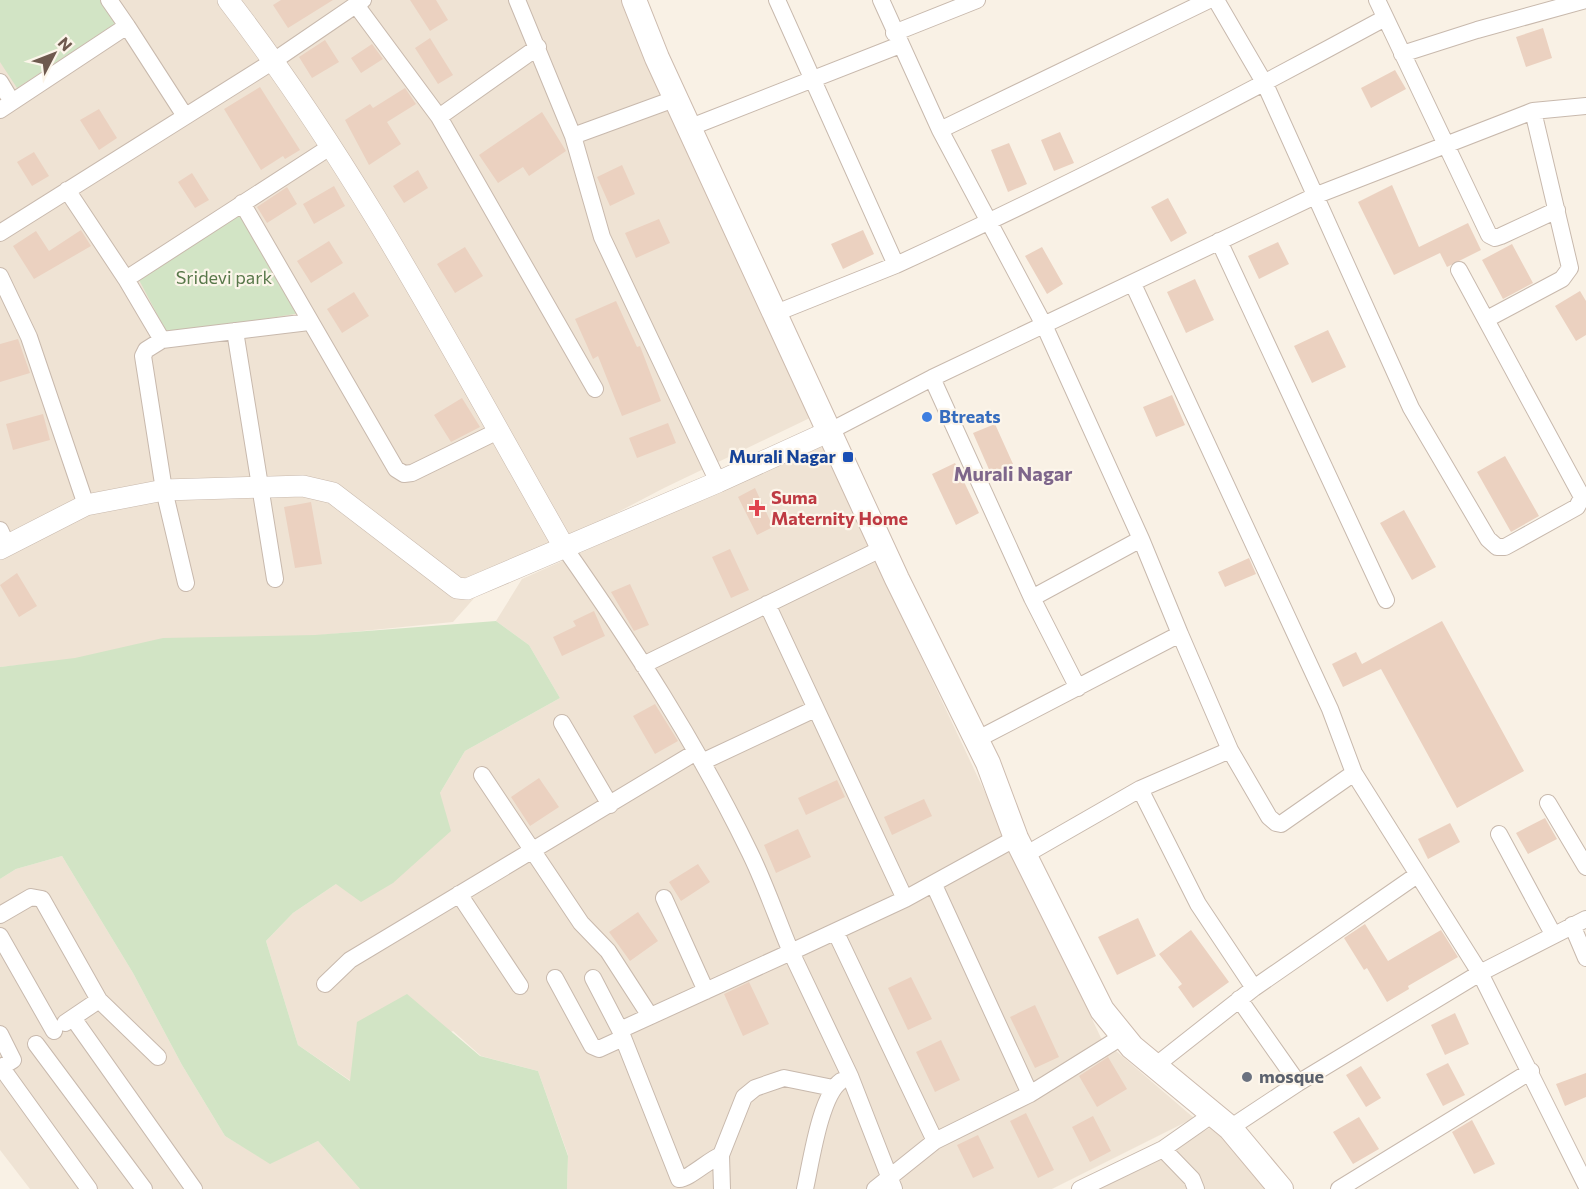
<svg xmlns="http://www.w3.org/2000/svg" width="1586" height="1189" viewBox="0 0 1586 1189" font-family="Commissioner,sans-serif">
  <style>
    .residential { fill: #efe3d4 }
    .green { fill: #d2e4c5 }
    .building { fill: #ebd1c0 }
    .lines { fill: none; stroke-linecap: round; stroke-linejoin: round }
    .minor-casing { stroke: #c8b9ad; stroke-width: 18 }
    .tertiary-casing { stroke: #c8b9ad; stroke-width: 22 }
    .secondary-casing { stroke: #cdbbae; stroke-width: 26 }
    .minor { stroke: #fff; stroke-width: 16 }
    .tertiary { stroke: #fff; stroke-width: 21 }
    .secondary { stroke: #fff; stroke-width: 24 }
    .shop-dot { fill: #3f7fe0; stroke: #fcf5ea; stroke-width: 2 }
    .transit-dot { fill: #1a4fb4; stroke: #fcf5ea; stroke-width: 2 }
    .health-dot { fill: #e0444e; stroke: #fcf5ea; stroke-width: 2 }
    .worship-dot { fill: #6b7280; stroke: #fcf5ea; stroke-width: 2 }
    .labels { text-anchor: middle; stroke-width: 4.5; stroke-linejoin: round; paint-order: stroke }
    .park-label { font-size: 18px; fill: #58784a; stroke: #fcf5ea }
    .shop-label { font-size: 18px; font-weight: bold; fill: #366cbe; stroke: #fcf5ea; text-anchor: start }
    .transit-label { font-size: 18px; font-weight: bold; fill: #164399; stroke: #fcf5ea; text-anchor: end }
    .health-label { font-size: 18px; font-weight: bold; fill: #be3a42; stroke: #fcf5ea; text-anchor: start }
    .worship-label { font-size: 18px; font-weight: bold; fill: #5b616d; stroke: #fcf5ea; text-anchor: start }
    .neighbourhood-label { font-size: 20px; font-weight: bold; fill: #7e668b; stroke: #fcf5ea }
  </style>
  <rect width="100%" height="100%" fill="#f9f1e5"/>
  <path class="residential" d="M0 0H625L816 415 664 488 492 578 453 622 0 667Z
    M821 445 1101 1038 1194 1118 1052 1189H567L568 1155 538 1071 481 1056 453 1031 351 1081 298 1045 266 941 293 913 336 884 440 793 465 751 560 698 529 645 496 621 522 579Z
    M62 856 133 973 182 1065 225 1136 270 1163 318 1141 360 1189H30L0 1150V879L16 869Z
    M1212 1127 1271 1189H1089Z"/>
  <path class="green" d="M0 0H101L116 23 17 88 0 62Z
    M239 212 300 313 168 335 138 278Z
    M496 621 529 645 560 698 465 751 440 793 451 831 393 883 361 902 336 884 293 913 266 941 298 1045 350 1081 357 1022 407 994 480 1056 538 1071 568 1156 567 1189H360L318 1141 270 1164 225 1136 182 1065 133 973 62 856 16 869 0 879V667L75 658 163 638 315 635Z"/>
  <path class="building" d="M281 0H333L288 28 273 5Z
    M410 0H436L448 20 430 31Z
    M1543 28 1552 58 1526 67 1516 37Z
    M430 38 453 75 438 84 415 48Z
    M325 40 339 62 312 78 299 57Z
    M372 44 383 59 361 73 351 58Z
    M1395 70 1406 89 1371 108 1361 88Z
    M260 87 300 150 285 159 283 156 261 170 224 109Z
    M405 88 416 104 387 122 401 144 369 165 345 120 370 104 373 108Z
    M99 109 117 138 99 150 80 120Z
    M542 112 566 151 529 176 523 167 498 183 479 155Z
    M1060 132 1074 163 1054 171 1041 140Z
    M1009 143 1027 184 1008 192 991 150Z
    M34 152 49 176 32 186 17 162Z
    M622 165 635 194 610 206 597 177Z
    M418 170 428 188 404 203 393 186Z
    M192 173 209 200 195 208 178 182Z
    M1392 185 1419 247 1468 223 1481 250 1447 267 1440 253 1394 275 1358 202Z
    M334 186 345 206 314 224 303 204Z
    M287 187 297 204 267 223 257 207Z
    M1168 198 1187 233 1171 242 1151 207Z
    M659 219 670 243 636 258 625 233Z
    M81 230 91 246 34 279 13 246 36 231 49 251Z
    M863 230 874 254 843 269 831 244Z
    M329 241 343 263 311 283 297 261Z
    M1278 242 1289 264 1259 279 1248 256Z
    M1512 244 1533 283 1503 299 1482 260Z
    M465 247 483 276 455 293 437 264Z
    M1042 247 1063 284 1047 294 1025 256Z
    M1195 279 1214 320 1186 333 1167 292Z
    M1580 291 1586 301V335L1576 341 1555 306Z
    M354 292 369 316 342 333 327 309Z
    M616 301 637 347 640 346 661 401 622 416 598 356 593 359 575 319Z
    M1328 330 1346 367 1312 383 1294 346Z
    M18 339 30 373 0 382V344Z
    M1172 395 1185 425 1156 437 1143 407Z
    M462 398 480 427 451 442 434 415Z
    M43 414 50 440 13 450 6 424Z
    M668 423 676 443 637 458 629 438Z
    M995 424 1013 464 991 474 973 433Z
    M1505 456 1539 516 1511 532 1477 472Z
    M955 463 979 513 956 525 932 474Z
    M755 488 773 527 757 535 738 497Z
    M311 502 322 564 295 568 284 507Z
    M1404 510 1436 567 1412 580 1380 523Z
    M730 549 749 590 731 598 712 557Z
    M1249 558 1256 574 1225 587 1218 572Z
    M17 573 37 606 19 617 0 585Z
    M630 584 649 625 634 631 611 592Z
    M594 611 605 636 562 656 553 637 576 626 573 621Z
    M1442 621 1524 771 1457 808 1381 669 1343 687 1332 664 1356 652 1362 664Z
    M655 704 678 741 655 754 633 716Z
    M539 778 559 807 530 826 511 797Z
    M837 780 845 797 806 815 798 798Z
    M924 799 932 816 892 835 884 817Z
    M1545 818 1557 839 1528 854 1516 833Z
    M1450 823 1460 842 1428 859 1418 839Z
    M798 829 811 857 776 873 764 845Z
    M698 864 710 882 681 901 669 882Z
    M638 912 658 941 630 961 609 932Z
    M1138 918 1156 956 1117 975 1098 937Z
    M1365 924 1388 961 1441 930 1458 957 1408 986 1409 989 1387 1002 1367 968 1364 970 1344 938Z
    M1191 930 1229 982 1193 1008 1178 987 1182 984 1159 954Z
    M911 977 932 1019 908 1030 888 988Z
    M749 982 769 1024 743 1036 724 994Z
    M1035 1005 1059 1057 1035 1068 1010 1017Z
    M1455 1013 1469 1044 1445 1055 1431 1025Z
    M941 1040 960 1080 935 1092 916 1052Z
    M1108 1057 1127 1089 1097 1107 1079 1076Z
    M1448 1063 1465 1095 1443 1106 1426 1074Z
    M1361 1066 1381 1098 1366 1107 1346 1075Z
    M1586 1073V1097L1565 1106 1556 1084Z
    M1026 1113 1054 1170 1038 1178 1010 1121Z
    M1093 1116 1111 1151 1090 1162 1072 1127Z
    M1359 1117 1379 1149 1353 1164 1333 1132Z
    M1472 1120 1495 1164 1474 1174 1452 1132Z
    M978 1135 994 1168 973 1178 957 1145Z"/>
  <g class="lines">
    <g class="minor-casing">
      <path id="minor" d="M517 0 573 136 602 237 718 482
        M777 0 896 265C1062 189 1225 105 1385 18
        M881 0 940 130 1044 325 1141 539 1180 634 976 740
        M1216 0 1265 84 1411 408 1488 539 1497 547H1505L1577 507 1582 497 1459 270
        M1377 0 1489 235 1495 238 1501 236 1557 210
        M356 5 439 117 595 389
        M127 26 185 116
        M894 33 977 0
        M1402 54 1477 30 1586 0
        M0 82 12 102
        M0 110 127 26 109 0
        M439 117 538 47
        M691 127 900 45
        M940 130 1209 0
        M573 136 677 98
        M67 190 126 279 162 340 309 322
        M242 203 396 469 404 474 412 473 498 431
        M0 233 275 60 363 0
        M1219 241 1386 600
        M0 276 29 337 86 505
        M126 279 330 147
        M1133 284 1330 709 1354 773 1480 973 1586 1185
        M776 313 896 265
        M1487 319 1562 279 1570 268 1533 111
        M235 331 275 579
        M162 340 146 350 143 356 164 490 186 583
        M932 378 1032 598 1078 688
        M830 431 932 378 1317 195 1533 111 1586 106
        M0 530 7 545
        M564 547C632 644 697 744 749 851 765 883 777 919 791 952L905 899
        M1032 598 1141 539
        M767 604 905 899 1016 838
        M1180 634 1230 750 1269 817 1276 823 1281 824 1354 773
        M643 665 883 548
        M562 723 610 805
        M702 762 815 709
        M482 775 581 923 608 951 650 1016
        M1140 789 1198 904 1254 988
        M1548 803 1586 867
        M1499 834 1553 934
        M1025 855 1140 789 1230 750
        M934 885 1030 1094
        M459 894 520 986
        M664 898 706 991
        M0 915 31 897 42 899 99 1000 158 1057
        M1572 925 1586 958
        M836 933 935 1141
        M0 936 54 1031
        M555 978 592 1046 599 1049 623 1038
        M593 978 620 1030 679 1179C687 1180 709 1160 721 1155
        M325 984 350 960 696 752
        M1239 999 1298 1083
        M73 1018 194 1189
        M65 1023 99 1000
        M620 1030 791 952 850 1076 894 1189
        M0 1034 13 1060 5 1065 4 1071 89 1189
        M36 1044 144 1189
        M1155 1066 1254 988 1417 875
        M1230 1128 1298 1083 1480 973 1586 919
        M1163 1149 1192 1179 1196 1189
        M722 1189 721 1155 744 1097 755 1088 784 1078 833 1088
        M805 1189C811 1163 820 1096 841 1081
        M875 1189 935 1141 1030 1094 1123 1036
        M1080 1189 1163 1149 1213 1114
        M1339 1189 1531 1071"/>
    </g>
    <g class="tertiary-casing">
      <path id="tertiary" d="M228 0C359 170 458 361 564 547
        M0 549 86 505 164 490 303 486 333 493 457 588 467 589 718 482 830 431"/>
    </g>
    <g class="secondary-casing">
      <path id="secondary" d="M634 0 657 58 897 579 988 763 1016 838 1102 1010 1132 1047 1230 1128 1281 1189"/>
    </g>
    <use href="#minor" class="minor"/>
    <use href="#tertiary" class="tertiary"/>
    <use href="#secondary" class="secondary"/>
  </g>
  <circle class="shop-dot" cx="927" cy="417" r="6"/>
  <rect class="transit-dot" x="842" y="451" width="12" height="12" rx="3"/>
  <path class="health-dot" d="M754 499h6v6h6v6h-6v6h-6v-6h-6v-6h6z"/>
  <circle class="worship-dot" cx="1247" cy="1077" r="6"/>
  <g class="labels">
    <g class="park-label">
      <text x="224" y="284">Sridevi park</text>
    </g>
    <g class="shop-label">
      <text x="939" y="423">Btreats</text>
    </g>
    <g class="transit-label">
      <text x="836" y="463">Murali Nagar</text>
    </g>
    <g class="health-label">
      <text x="771" y="504">Suma<tspan x="771" dy="21">Maternity Home</tspan></text>
    </g>
    <g class="worship-label">
      <text x="1259" y="1083">mosque</text>
    </g>
    <g class="neighbourhood-label">
      <text x="1013" y="481">Murali Nagar</text>
    </g>
  </g>
  <g transform="translate(54 54) rotate(48)" stroke="#fcf5ea" stroke-width="4.5" paint-order="stroke">
  <path d="M0-4.5L10 22L0 15L-10 22Z" fill="#6e594e"/>
  <text y="-9" font-size="16" font-weight="bold" text-anchor="middle" fill="#6e594e">N</text>
  </g>
</svg>
